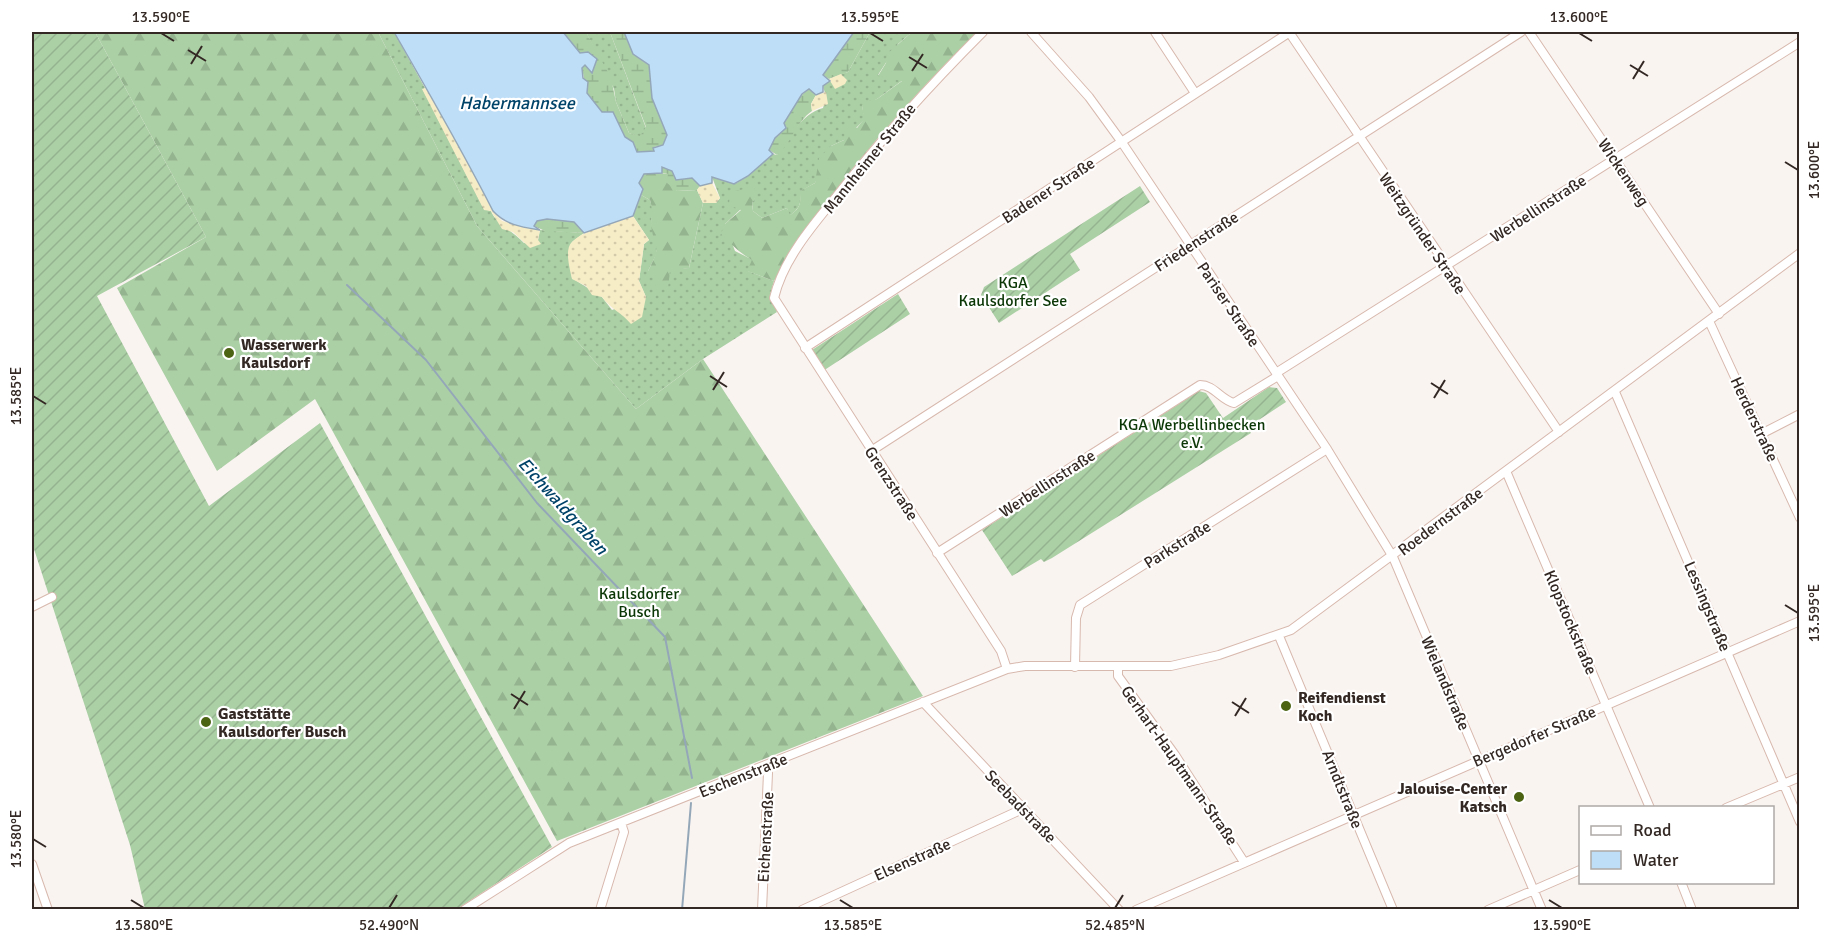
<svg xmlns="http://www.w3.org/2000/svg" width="1831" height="941" viewBox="0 0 1831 941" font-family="Signika,sans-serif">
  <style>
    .grass { fill: url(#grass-dots) }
    .forest { fill: url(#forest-firs) }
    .wetland { fill: url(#wetland-marsh) }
    .sand { fill: url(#sand-dots) }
    .garden { fill: url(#garden-furrows) }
    .water { fill: #bedef8; stroke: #94a7b8; stroke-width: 1.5 }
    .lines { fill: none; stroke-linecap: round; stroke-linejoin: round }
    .stream { stroke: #94a7b8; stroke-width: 2 }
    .minor-casing { stroke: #d8b9ae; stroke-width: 10 }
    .minor { stroke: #fff; stroke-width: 8 }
    .ticks { fill: none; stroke: #332823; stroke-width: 2 }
    .poi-dot { fill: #4b6312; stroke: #fff; stroke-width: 2 }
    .labels { text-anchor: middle; stroke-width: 4.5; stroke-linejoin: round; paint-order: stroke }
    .street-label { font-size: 16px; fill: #332823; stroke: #fff }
    .park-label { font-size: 16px; fill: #0b3706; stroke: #fff }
    .poi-label { font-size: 16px; font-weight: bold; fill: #332823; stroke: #fff; text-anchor: start }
    .water-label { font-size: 18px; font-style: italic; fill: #004369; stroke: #fff }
    .neatline { fill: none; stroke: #332823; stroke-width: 2 }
    .ticks-label { font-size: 15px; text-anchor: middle; fill: #332823 }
  </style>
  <defs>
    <pattern id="grass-dots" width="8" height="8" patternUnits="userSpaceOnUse" patternTransform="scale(1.5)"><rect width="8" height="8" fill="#acd0a6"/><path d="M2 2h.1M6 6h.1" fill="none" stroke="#94b38f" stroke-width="1.8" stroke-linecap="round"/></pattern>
    <pattern id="forest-firs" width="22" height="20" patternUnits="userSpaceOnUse" patternTransform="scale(1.5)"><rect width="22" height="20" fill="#acd0a6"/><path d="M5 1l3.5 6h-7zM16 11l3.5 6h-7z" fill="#94b38f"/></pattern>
    <pattern id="wetland-marsh" width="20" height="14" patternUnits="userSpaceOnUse" patternTransform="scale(1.5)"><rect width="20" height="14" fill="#acd0a6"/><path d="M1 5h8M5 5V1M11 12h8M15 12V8" fill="none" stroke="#94b38f"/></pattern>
    <pattern id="sand-dots" width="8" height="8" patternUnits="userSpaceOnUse" patternTransform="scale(1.5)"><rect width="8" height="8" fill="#f6ecc6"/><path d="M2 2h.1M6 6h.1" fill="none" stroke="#d3caaa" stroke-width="1.8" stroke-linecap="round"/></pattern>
    <pattern id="garden-furrows" width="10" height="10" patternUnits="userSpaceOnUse" patternTransform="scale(1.5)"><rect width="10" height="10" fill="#acd0a6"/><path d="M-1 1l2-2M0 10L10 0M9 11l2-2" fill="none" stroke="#94b38f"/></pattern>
  </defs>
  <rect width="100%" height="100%" fill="#faf4f1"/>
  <path class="grass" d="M378 32H394L425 88 423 90 484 209 491 211C496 224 514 232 524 243L538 240 540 230 584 233 572 242 568 254 572 278 602 297 612 310 646 297 639 281 644 244 649 240 633 216 641 195 650 200 653 210 651 223 658 242 656 255 648 271 689 268 703 203H716L720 198 712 177 735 184 748 176 773 154 777 155C790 137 801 114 823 108L826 97 823 86 830 81 833 84 844 80 841 74 848 72 870 32H912L898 44 878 75 903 80 877 99 862 106 865 119 844 140 831 146 815 183 801 191C801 203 800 209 789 216L787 208 762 218 753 211 752 203 756 195 725 224 735 251 753 260 748 271 774 281 770 295 777 312 703 359 636 409 477 226Z
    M586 32H610L646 128 640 137 629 133 616 102 614 89Z"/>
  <path class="forest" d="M95 32H378L477 226 636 409 703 359 923 696 557 841 315 399 217 471 117 288 206 237Z
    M912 32H977C902 107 828 190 774 281L747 271 752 260C739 253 733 244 720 236L725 224 741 210 729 205 730 192 754 187 757 195 752 203 753 211 762 218 787 208 790 215C800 209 801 203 800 191L815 183 819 158 831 146 844 140 845 130 852 125 857 128 864 119 862 106 864 102 877 99 902 81 878 76 886 63 887 54Z
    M650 172 668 174 677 191 697 190 703 203 689 268 670 271 668 288H656L653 272 648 271C663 242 654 251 651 224 651 215 653 209 650 200L641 195 643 189 639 183 644 174Z"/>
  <path class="wetland" d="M563 32H586L611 78 616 102 629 133 640 136 646 127 610 32H624L637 57 649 65 652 98 667 135 663 145 654 147V151L637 152 625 137 613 113 602 112 587 93 582 68 585 65 589 71Z
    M854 32H870L848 72 829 79 823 75Z
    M809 89 816 95 811 104 812 111C796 122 791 144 777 155L769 150 775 138 786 128 784 123C791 110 797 97 809 89Z
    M662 167 672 171 676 180 692 178 700 186 697 190 677 191 667 183 668 174 662 173Z
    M547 219 575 222 584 233 545 231 534 226 537 221Z"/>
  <path class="sand" d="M841 74 847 80 845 84 835 89 829 79Z
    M425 88 439 106 493 211 502 221 540 230 538 240 541 244 530 248 513 232 502 229 491 211 484 210 422 89Z
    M826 92 828 104 812 111 811 104 816 95Z
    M712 183 720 198 716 203H703L697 190 700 186Z
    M633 216 649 240 644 244 639 281 646 297 642 317 631 324C622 313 611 309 602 297L592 295 586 286 572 279C570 269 564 249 572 242 586 228 615 224 633 216Z"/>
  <path class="garden" d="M32 32H95L206 237 97 296 209 506 320 423 552 847 457 909H145L130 845 32 543Z
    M1140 186 1150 202 1070 254 1080 270 999 323 981 295 984 287Z
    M898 294 910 314 823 371 812 350Z
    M1269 387 1277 388 1286 402 1248 427 1251 433 1052 558 1044 562 1041 559 1012 576 982 530 1199 391 1206 393 1223 418Z"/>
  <path class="water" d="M394 32H563L580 53 588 52 597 59 592 73 585 65 582 68 583 78 588 82 587 93 602 112H613L625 137 633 142 637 152 654 151 653 148 663 145 667 135 652 98 649 65 633 54 624 32H854L823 75 830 81 823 86V92L816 95 809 89 802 94 784 123 786 128 775 138 769 150 773 154 748 176 734 184 712 177V183L700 186 692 178 676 180 672 171 662 167V173L644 174 639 183 643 189 633 216 584 233 574 222 547 219 537 221 534 226 540 230C521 227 506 225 493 211 462 150 428 91 394 32Z"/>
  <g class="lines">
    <path class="stream" d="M347 285 426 360 537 503 665 637 692 778
      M682 910 691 803"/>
    <g class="minor-casing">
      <path id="minor" d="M983 32C931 84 882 138 836 197 812 226 783 260 774 298L1001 651 1007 669
        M1031 32 1089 97 1121 141 1327 449 1393 557 1542 910
        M1155 32 1195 93
        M1289 32 1559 432
        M1529 32 1719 314
        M1709 321 1800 518
        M805 348 1290 32
        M1276 373 1800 42
        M1615 392 1800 822
        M1761 434 1800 414
        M871 451 1521 32
        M1506 471 1650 808
        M937 553 1200 385C1214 385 1221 400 1234 403L1278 376
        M32 607 52 597
        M1279 636 1393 910
        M1075 667 1076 618 1080 605 1327 449
        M1118 668V676L1175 755 1244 862
        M923 702 1119 910
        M1726 808 1800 777
        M32 864 48 910
        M1681 882 1692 910
        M464 910 569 843 1007 669 1025 666H1171L1219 655 1291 630 1800 253
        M600 910 624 832 621 823
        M762 910 768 773 764 767
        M802 910 1016 812 1022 807
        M1136 910 1800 621
        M1488 910 1580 870"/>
    </g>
    <use href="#minor" class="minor"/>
  </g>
  <path class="ticks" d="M161 33 174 41M870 33 883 41M1579 33 1592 41M188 50 206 61M909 57 927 68M191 64 202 46M1630 65 1648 76M912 71 923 54M1633 79 1644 61M1785 162 1798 170M710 376 727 387M1431 383 1448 394M713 390 724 372M33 396 46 404M1434 398 1445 380M1785 605 1798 613M511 694 528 705M1232 702 1249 713M514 709 525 691M1235 716 1246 698M33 839 46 847M131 900 144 908M840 900 853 908M1549 900 1562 908M389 908 397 895M1115 908 1123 895"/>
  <g class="poi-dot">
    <circle cx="229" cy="353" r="6"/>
    <circle cx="1286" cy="706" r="6"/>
    <circle cx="206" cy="722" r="6"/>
    <circle cx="1519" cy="797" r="6"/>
  </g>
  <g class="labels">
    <g class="street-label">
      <text transform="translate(869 158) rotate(-51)" y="6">Mannheimer Straße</text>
      <text transform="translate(1624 172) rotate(56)" y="6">Wickenweg</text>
      <text transform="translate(1048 190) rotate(-33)" y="6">Badener Straße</text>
      <text transform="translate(1538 208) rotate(-33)" y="6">Werbellinstraße</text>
      <text transform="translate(1423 233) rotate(56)" y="6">Weitzgründer Straße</text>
      <text transform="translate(1196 241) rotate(-33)" y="6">Friedenstraße</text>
      <text transform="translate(1229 304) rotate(56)" y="6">Pariser Straße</text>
      <text transform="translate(1755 419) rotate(65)" y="6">Herderstraße</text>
      <text transform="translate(892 483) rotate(57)" y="6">Grenzstraße</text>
      <text transform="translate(1047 483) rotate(-33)" y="6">Werbellinstraße</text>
      <text transform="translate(1440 521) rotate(-37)" y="6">Roedernstraße</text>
      <text transform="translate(1177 544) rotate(-32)" y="6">Parkstraße</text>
      <text transform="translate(1708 606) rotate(67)" y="6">Lessingstraße</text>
      <text transform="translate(1571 622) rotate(67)" y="6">Klopstockstraße</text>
      <text transform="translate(1446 683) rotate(67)" y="6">Wielandstraße</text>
      <text transform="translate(1534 736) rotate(-23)" y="6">Bergedorfer Straße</text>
      <text transform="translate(1180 765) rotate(55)" y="6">Gerhart-Hauptmann-Straße</text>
      <text transform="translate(743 775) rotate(-22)" y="6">Eschenstraße</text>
      <text transform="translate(1343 789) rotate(68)" y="6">Arndtstraße</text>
      <text transform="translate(1021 806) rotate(46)" y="6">Seebadstraße</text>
      <text transform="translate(765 837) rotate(-87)" y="6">Eichenstraße</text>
      <text transform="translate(912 859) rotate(-24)" y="6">Elsenstraße</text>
    </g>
    <g class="park-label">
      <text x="1013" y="288">KGA<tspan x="1013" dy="18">Kaulsdorfer See</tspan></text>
      <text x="1192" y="430">KGA Werbellinbecken<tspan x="1192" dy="18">e.V.</tspan></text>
      <text x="639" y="599">Kaulsdorfer<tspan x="639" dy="18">Busch</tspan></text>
    </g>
    <g class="poi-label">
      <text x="241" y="350">Wasserwerk<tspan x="241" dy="18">Kaulsdorf</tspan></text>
      <text x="1298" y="703">Reifendienst<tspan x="1298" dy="18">Koch</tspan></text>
      <text x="218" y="719">Gaststätte<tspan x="218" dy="18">Kaulsdorfer Busch</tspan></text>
      <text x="1507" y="794" text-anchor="end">Jalouise-Center<tspan x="1507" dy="18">Katsch</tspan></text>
    </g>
    <g class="water-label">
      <text x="517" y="109">Habermannsee</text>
      <text transform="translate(563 506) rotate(48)" y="6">Eichwaldgraben</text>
    </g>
  </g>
  <rect width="1831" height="941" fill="none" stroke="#ffffff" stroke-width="66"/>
  <rect x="1579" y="806" width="195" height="78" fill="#ffffff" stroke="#ada9a7" stroke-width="1.5"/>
  <rect x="1591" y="826" width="30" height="9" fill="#ffffff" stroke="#ada9a7" stroke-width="1.5"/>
  <text x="1633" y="836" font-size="18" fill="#332823">Road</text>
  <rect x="1591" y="851" width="30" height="18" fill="#bedef8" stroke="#ada9a7" stroke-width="1.5"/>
  <text x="1633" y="866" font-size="18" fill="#332823">Water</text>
  <rect x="33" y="33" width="1765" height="875" class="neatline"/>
  <g class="ticks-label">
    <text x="161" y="22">13.590°E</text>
    <text x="870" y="22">13.595°E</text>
    <text x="1579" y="22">13.600°E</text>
    <text transform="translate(1814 170) rotate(-90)" y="5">13.600°E</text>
    <text transform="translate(16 396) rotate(-90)" y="5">13.585°E</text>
    <text transform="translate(1814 613) rotate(-90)" y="5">13.595°E</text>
    <text transform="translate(16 839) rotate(-90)" y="5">13.580°E</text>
    <text x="144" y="930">13.580°E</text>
    <text x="389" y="930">52.490°N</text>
    <text x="853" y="930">13.585°E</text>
    <text x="1115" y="930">52.485°N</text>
    <text x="1562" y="930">13.590°E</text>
  </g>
</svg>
